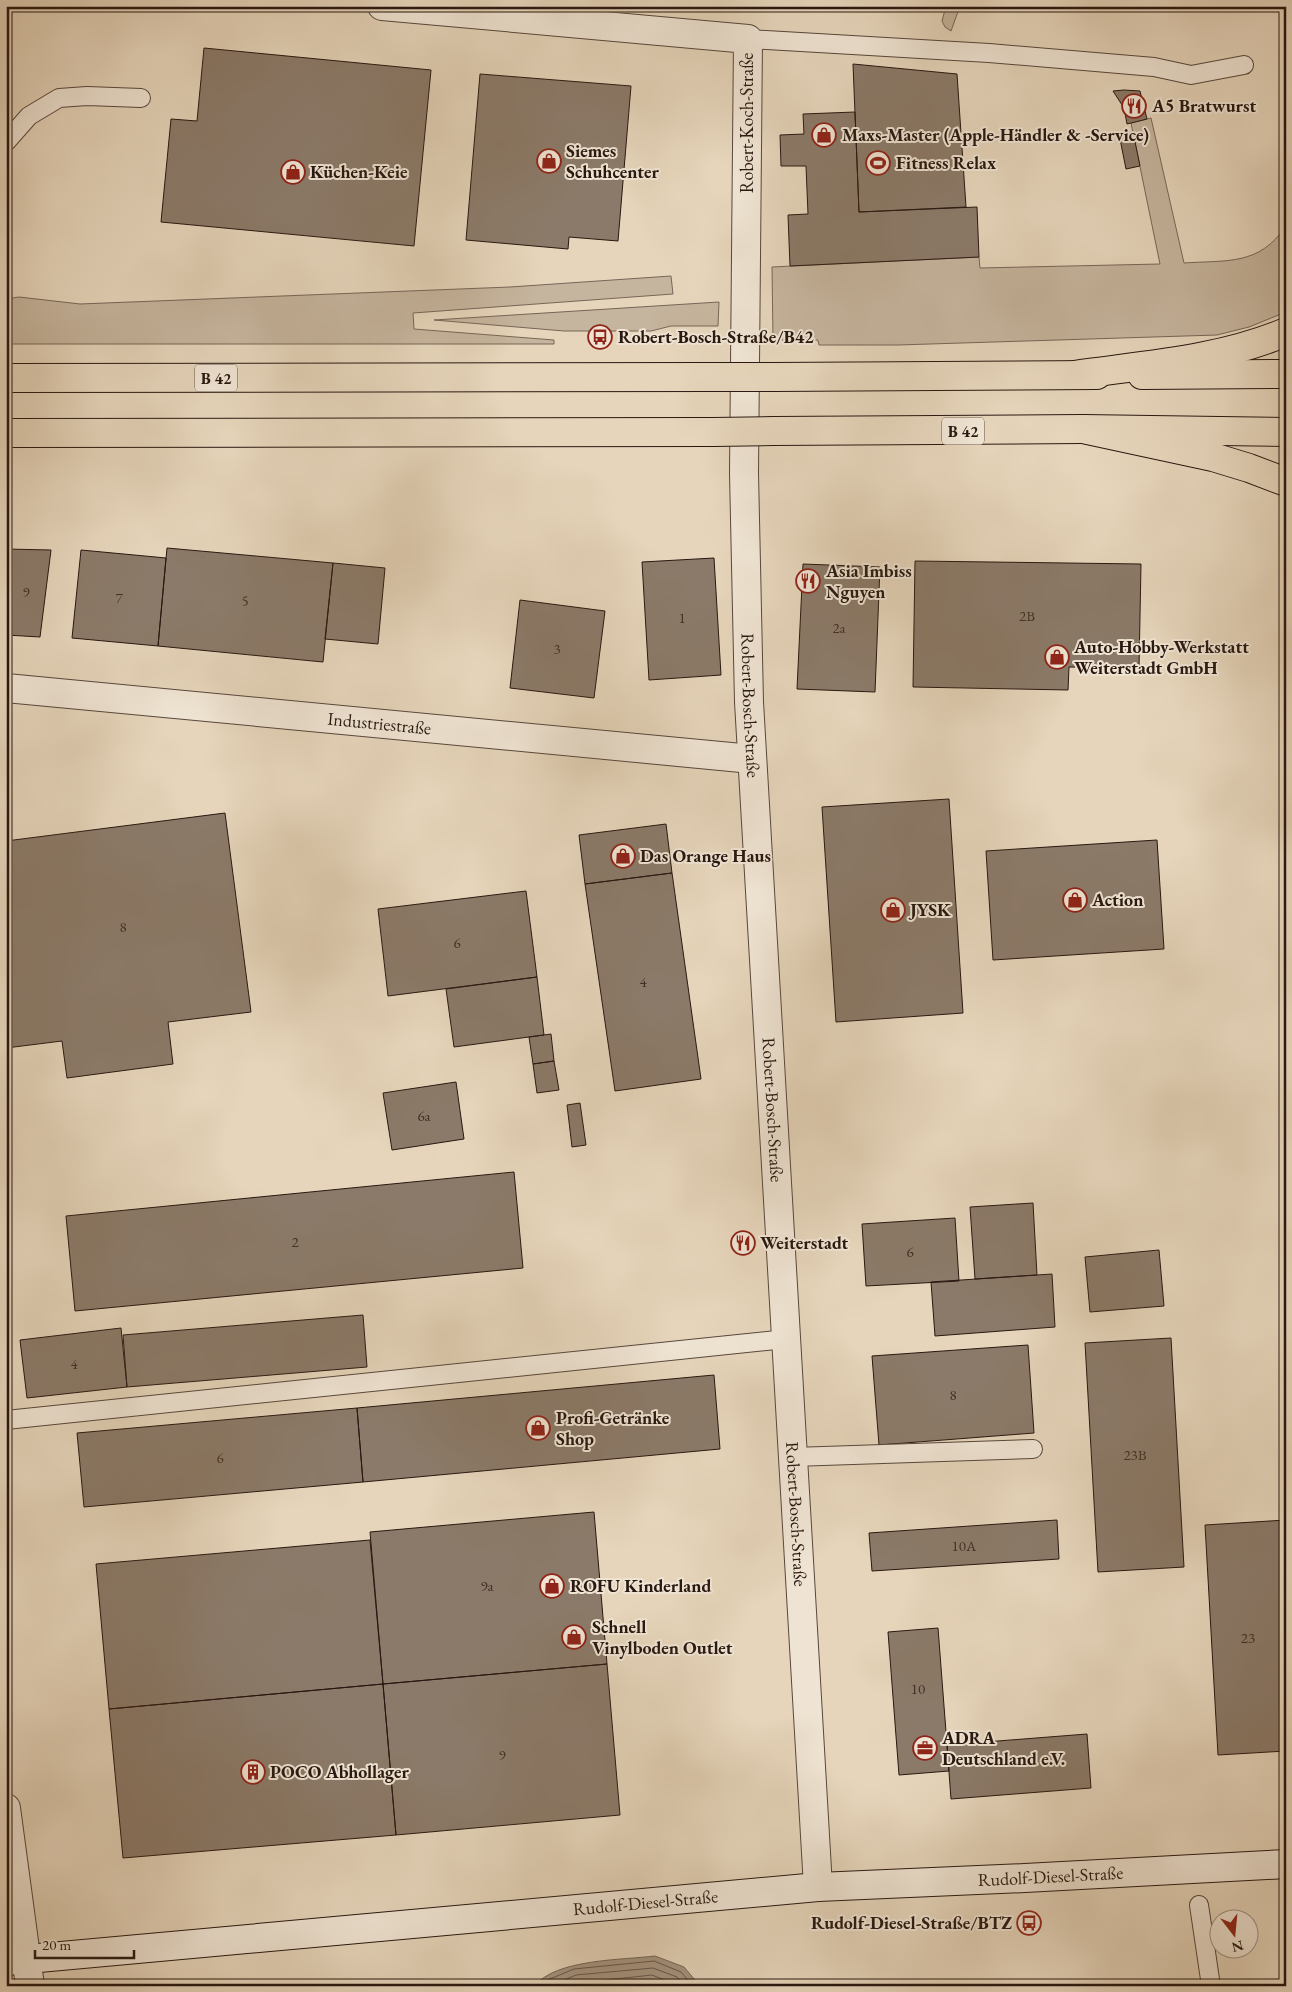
<svg xmlns="http://www.w3.org/2000/svg" width="1292" height="1992" viewBox="0 0 1292 1992" font-family="'EB Garamond',serif">
  <style>
    .green { fill: #c6b59e; stroke: #776658 }
    .water { fill: #a59581; stroke: #736354 }
    .lines { fill: none; stroke-linecap: round; stroke-linejoin: round }
    .shore { stroke: #665649; stroke-width: 1 }
    .building { fill: #8b7a69; stroke: #281811 }
    .lane-casing { stroke: #58473c; stroke-width: 20 }
    .street-casing { stroke: #58473c; stroke-width: 30 }
    .secondary-casing { stroke: #281811; stroke-width: 30 }
    .primary-casing { stroke: #281811; stroke-width: 30 }
    .highway-casing { stroke: #281811; stroke-width: 30 }
    .lane { stroke: #efe4d3; stroke-width: 18 }
    .street { stroke: #efe4d3; stroke-width: 28 }
    .secondary { stroke: #efe4d3; stroke-width: 28 }
    .primary { stroke: #e6d5bb; stroke-width: 28 }
    .highway { stroke: #e6d5bb; stroke-width: 28 }
    .primary-bridge-casing { stroke: #281811; stroke-width: 30; stroke-linecap: butt }
    .primary-bridge { stroke: #e6d5bb; stroke-width: 28 }
    .labels { text-anchor: middle; stroke-width: 4; stroke-linejoin: round; paint-order: stroke }
    .number-label { font-size: 15px; fill: #413027 }
    .shield { fill: #efe4d3; stroke: #64554b; stroke-width: 1 }
    .shield-label { font-size: 16px; font-weight: bold; fill: #281811 }
    .poi-label { font-size: 18px; font-weight: bold; fill: #281811; stroke: #efe4d3; text-anchor: start }
    .street-label { font-size: 18px; fill: #281811; stroke: #efe4d3 }
  </style>
  <rect width="100%" height="100%" fill="#e6d5bb"/>
  <filter id="stains"><feTurbulence type="fractalNoise" baseFrequency=".004" numOctaves="4"/><feColorMatrix values="0 0 0 0 .2 0 0 0 0 .09 0 0 0 0 .02 0 0 0 .5 -.17"/></filter>
  <radialGradient id="worn" r=".72"><stop offset=".6" stop-color="#630" stop-opacity="0"/><stop offset="1" stop-color="#630" stop-opacity=".3"/></radialGradient>
  <path class="green" d="M946 6 951 8 952 6H960L951 31 945 27 942 21Z
    M1151 118 1184 263C1227 260 1259 266 1286 226V312L1249 327 1217 335 898 345H819L818 340H773L772 267 979 257 980 268 1160 264 1131 123Z
    M671 276 673 294 413 313 414 329 554 340V344H6V303L13 298 19 297 80 304 510 287Z
    M719 302 718 326H671L651 331H564L434 320Z"/>
  <path class="water" d="M655 1956 684 1967 700 1986H535C555 1959 623 1960 655 1956Z"/>
  <g class="lines">
    <path class="shore" d="M541 1986 545 1981 574 1969 654 1961 681 1972 693 1986
      M550 1986 576 1975 653 1968 677 1977 685 1986
      M570 1986 578 1983 652 1975 672 1983 675 1986"/>
  </g>
  <path class="building" d="M204 48 431 70 414 246 161 222 171 119 197 121Z
    M853 64 957 74 966 207 859 212Z
    M480 74 631 86 618 241 569 237 568 249 466 240Z
    M1124 90 1140 91 1147 119 1127 124 1124 108 1113 91Z
    M855 112 859 212 977 207 979 257 790 266 788 215 808 214 806 166H781L780 135 804 134 803 114Z
    M1133 132 1140 166 1126 169 1119 134Z
    M167 548 333 563 323 662 158 646Z
    M6 549 51 550 40 637 6 635Z
    M81 550 166 558 158 646 72 638Z
    M714 558 721 675 649 680 642 562Z
    M915 561 1141 564 1139 668 1069 667 1068 690 913 687Z
    M333 563 385 568 378 644 325 639Z
    M803 564 880 567 875 692 797 689Z
    M520 600 605 611 594 698 510 688Z
    M949 799 963 1013 836 1022 822 807Z
    M225 813 251 1012 168 1022 173 1064 67 1078 62 1041 6 1048V841Z
    M666 824 672 873 585 884 579 835Z
    M1157 840 1164 949 993 960 986 851Z
    M672 873 701 1079 615 1091 585 884Z
    M526 891 537 977 388 996 378 909Z
    M537 977 544 1035 454 1047 446 989Z
    M551 1034 554 1061 533 1064 529 1037Z
    M554 1061 559 1090 537 1093 533 1064Z
    M456 1082 464 1139 392 1150 383 1093Z
    M580 1103 586 1145 572 1147 567 1105Z
    M514 1172 523 1268 75 1311 66 1216Z
    M1033 1203 1037 1275 975 1279 970 1207Z
    M955 1218 959 1281 866 1286 862 1224Z
    M1159 1250 1164 1306 1090 1312 1085 1257Z
    M1052 1274 1055 1327 935 1336 931 1282Z
    M363 1315 367 1367 127 1387 123 1335Z
    M121 1328 127 1387 27 1398 20 1340Z
    M1171 1338 1184 1567 1098 1572 1085 1343Z
    M1028 1345 1034 1433 879 1445 872 1356Z
    M714 1375 720 1449 363 1482 357 1408Z
    M357 1408 363 1482 84 1507 77 1433Z
    M594 1512 607 1664 383 1684 370 1532Z
    M1057 1520 1059 1559 872 1571 869 1533Z
    M1286 1520V1751L1218 1755 1205 1525Z
    M370 1540 383 1684 109 1709 96 1564Z
    M938 1628 949 1771 899 1775 888 1632Z
    M607 1664 620 1815 396 1835 383 1684Z
    M383 1684 396 1835 123 1858 109 1709Z
    M1087 1734 1091 1788 951 1799 947 1745Z"/>
  <g class="lines">
    <g class="lane-casing">
      <path id="lane" d="M748 39 989 53 1154 67 1191 75 1244 65
        M6 142 29 116 59 98 87 96 141 98
        M6 1420 786 1339
        M793 1457 1033 1449
        M1199 1905 1211 1986"/>
    </g>
    <g class="street-casing">
      <g id="street">
        <path id="s1" d="M382 6 748 39 744 473 749 702 818 1887"/>
        <path id="s2" d="M6 688 752 759"/>
        <path d="M6 1808 30 1986"/>
      </g>
    </g>
    <g class="secondary-casing">
      <g id="secondary">
        <path id="s3" d="M6 1961 818 1887 1025 1878 1286 1864"/>
      </g>
    </g>
    <g class="primary-casing">
      <path id="primary" d="M1142 375 1286 374
        M773 377 1097 375
        M6 378 713 377
        M773 431 1083 429 1286 432
        M6 433 713 432"/>
    </g>
    <g class="highway-casing">
      <path id="highway" d="M1074 375C1144 365 1220 360 1286 332
        M1083 429 1213 457 1249 468 1286 482"/>
    </g>
    <use href="#lane" class="lane"/>
    <use href="#street" class="street"/>
    <use href="#secondary" class="secondary"/>
    <use href="#primary" class="primary"/>
    <use href="#highway" class="highway"/>
    <g class="primary-bridge-casing">
      <path id="primary-bridge" d="M713 377H773
        M713 432 773 431"/>
    </g>
    <use href="#primary-bridge" class="primary-bridge"/>
  </g>
  <defs>
    <g id="restaurant-ring" transform="scale(1.25)"><circle r="9.5" fill="#efe4d3" stroke="#8f2418" stroke-width="1.5"/><path d="M-5-6h1v4h1v-4h1v4h1v-4h1v5L-1.5 .5V6h-2V.5L-5-1ZM5-6V6H3V1.5H1.5Q1.5-4 5-6Z" fill="#8f2418"/></g>
    <g id="shop-ring" transform="scale(1.25)"><circle r="9.5" fill="#efe4d3" stroke="#8f2418" stroke-width="1.5"/><path d="M-5-2.5h2.3a2.7 3.5 0 0 1 5.4 0H5L5.5 6h-11ZM-1.5-2.5h3a1.5 2.3 0 0 0-3 0Z" fill="#8f2418"/></g>
    <g id="stadium-ring" transform="scale(1.25)"><circle r="9.5" fill="#efe4d3" stroke="#8f2418" stroke-width="1.5"/><path d="M0-5a6.5 5 0 1 0 0 10a6.5 5 0 1 0 0-10ZM-3.5-1.8h7v3.6h-7Z" fill="#8f2418"/></g>
    <g id="bus-ring" transform="scale(1.25)"><circle r="9.5" fill="#efe4d3" stroke="#8f2418" stroke-width="1.5"/><path d="M-5-6H5V4H4V6H2V4H-2V6H-4V4H-5ZM-3.5-4V0h7V-4ZM-3.5 1.2v1.5H-2V1.2ZM2 1.2v1.5H3.5V1.2Z" fill="#8f2418"/></g>
    <g id="office-ring" transform="scale(1.25)"><circle r="9.5" fill="#efe4d3" stroke="#8f2418" stroke-width="1.5"/><path d="M-6-3h4V-5.5h4V-3h4V5H-6ZM-1-4.5V-3h2v-1.5ZM-6 0V1H6V0Z" fill="#8f2418"/></g>
    <g id="building-ring" transform="scale(1.25)"><circle r="9.5" fill="#efe4d3" stroke="#8f2418" stroke-width="1.5"/><path d="M-4-6H4V6H1V3H-1V6H-4ZM-2.5-4.3h1.7v1.8h-1.7ZM.8-4.3h1.7v1.8H.8ZM-2.5-1h1.7V.8h-1.7ZM.8-1h1.7V.8H.8Z" fill="#8f2418"/></g>
  </defs>
  <g fill-rule="evenodd">
    <use href="#restaurant-ring" x="1134" y="106"/>
    <use href="#shop-ring" x="824" y="135"/>
    <use href="#shop-ring" x="549" y="161"/>
    <use href="#stadium-ring" x="878" y="163"/>
    <use href="#shop-ring" x="293" y="172"/>
    <use href="#bus-ring" x="600" y="337"/>
    <use href="#restaurant-ring" x="808" y="581"/>
    <use href="#shop-ring" x="1057" y="657"/>
    <use href="#shop-ring" x="623" y="856"/>
    <use href="#shop-ring" x="1075" y="900"/>
    <use href="#shop-ring" x="893" y="910"/>
    <use href="#restaurant-ring" x="743" y="1243"/>
    <use href="#shop-ring" x="538" y="1428"/>
    <use href="#shop-ring" x="552" y="1586"/>
    <use href="#shop-ring" x="574" y="1637"/>
    <use href="#office-ring" x="925" y="1748"/>
    <use href="#building-ring" x="253" y="1772"/>
    <use href="#bus-ring" x="1029" y="1923"/>
  </g>
  <g class="labels">
    <g class="number-label">
      <text x="26" y="597">9</text>
      <text x="119" y="603">7</text>
      <text x="245" y="606">5</text>
      <text x="1027" y="621">2B</text>
      <text x="682" y="623">1</text>
      <text x="839" y="633">2a</text>
      <text x="557" y="654">3</text>
      <text x="123" y="932">8</text>
      <text x="457" y="948">6</text>
      <text x="643" y="987">4</text>
      <text x="424" y="1121">6a</text>
      <text x="295" y="1247">2</text>
      <text x="910" y="1257">6</text>
      <text x="74" y="1369">4</text>
      <text x="953" y="1400">8</text>
      <text x="1135" y="1460">23B</text>
      <text x="220" y="1463">6</text>
      <text x="964" y="1551">10A</text>
      <text x="487" y="1591">9a</text>
      <text x="1248" y="1643">23</text>
      <text x="918" y="1694">10</text>
      <text x="502" y="1760">9</text>
    </g>
    <g class="shield">
      <rect x="195" y="364.5" width="42" height="27" rx="4"/>
      <rect x="942" y="417.5" width="42" height="27" rx="4"/>
    </g>
    <g class="shield-label">
      <text x="216" y="384">B 42</text>
      <text x="963" y="437">B 42</text>
    </g>
    <g class="poi-label">
      <text x="1152" y="112">A5 Bratwurst</text>
      <text x="842" y="141">Maxs-Master (Apple-Händler &amp; -Service)</text>
      <text x="566" y="157">Siemes<tspan x="566" dy="21">Schuhcenter</tspan></text>
      <text x="896" y="169">Fitness Relax</text>
      <text x="310" y="178">Küchen-Keie</text>
      <text x="618" y="343">Robert-Bosch-Straße/B42</text>
      <text x="826" y="577">Asia Imbiss<tspan x="826" dy="21">Nguyen</tspan></text>
      <text x="1074" y="653">Auto-Hobby-Werkstatt<tspan x="1074" dy="21">Weiterstadt GmbH</tspan></text>
      <text x="640" y="862">Das Orange Haus</text>
      <text x="1092" y="906">Action</text>
      <text x="910" y="916">JYSK</text>
      <text x="760" y="1249">Weiterstadt</text>
      <text x="556" y="1424">Profi-Getränke<tspan x="556" dy="21">Shop</tspan></text>
      <text x="570" y="1592">ROFU Kinderland</text>
      <text x="592" y="1633">Schnell<tspan x="592" dy="21">Vinylboden Outlet</tspan></text>
      <text x="942" y="1744">ADRA<tspan x="942" dy="21">Deutschland e.V.</tspan></text>
      <text x="270" y="1778">POCO Abhollager</text>
      <text x="1012" y="1929" text-anchor="end">Rudolf-Diesel-Straße/BTZ</text>
    </g>
    <g class="street-label">
      <text transform="translate(747 123) rotate(-90)" y="6">Robert-Koch-Straße</text>
      <text dy="6" stroke="none"><textPath href="#s1" startOffset="1034">Robert-Bosch-Straße</textPath></text>
      <text dy="6" stroke="none"><textPath href="#s2" startOffset="375">Industriestraße</textPath></text>
      <text dy="6" stroke="none"><textPath href="#s1" startOffset="1439">Robert-Bosch-Straße</textPath></text>
      <text dy="6" stroke="none"><textPath href="#s1" startOffset="1844">Robert-Bosch-Straße</textPath></text>
      <text dy="6" stroke="none"><textPath href="#s3" startOffset="1048">Rudolf-Diesel-Straße</textPath></text>
      <text dy="6" stroke="none"><textPath href="#s3" startOffset="642">Rudolf-Diesel-Straße</textPath></text>
    </g>
  </g>
  <rect width="1292" height="1992" fill="none" stroke="#e6d5bb" stroke-width="25"/>
  <rect x="8" y="8" width="1277" height="1977" fill="none" stroke="#281811" stroke-width="2.5"/>
  <rect x="12" y="12" width="1267" height="1967" fill="none" stroke="#281811"/>
  <g transform="translate(1234 1934) rotate(164)"><circle r="24" fill="#efe4d3" stroke="#9f9285"/>
  <path d="M0-4L9 19L0 12L-9 19Z" fill="#8f2418"/>
  <text y="-8" font-size="14" font-weight="bold" text-anchor="middle" fill="#281811">N</text>
  </g>
  <path d="M35 1950v8h99v-8" fill="none" stroke="#281811" stroke-width="2.5"/>
  <text x="42" y="1950" font-size="15" fill="#281811" stroke="#efe4d3" stroke-width="4" paint-order="stroke">20 m</text>
  <rect width="100%" height="100%" filter="url(#stains)"/>
  <rect width="100%" height="100%" fill="url(#worn)"/>
</svg>
